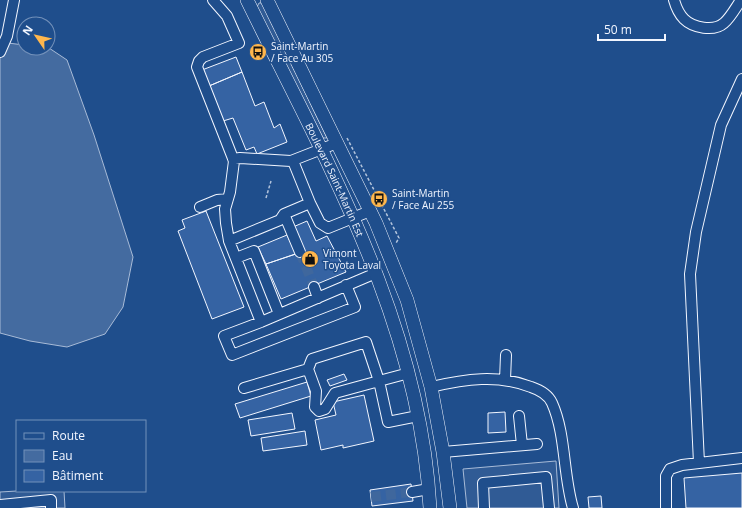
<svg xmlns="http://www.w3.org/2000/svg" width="742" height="508" viewBox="0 0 742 508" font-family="'Open Sans',sans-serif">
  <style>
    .built { fill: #305b95; stroke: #a8bbd7 }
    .water { fill: #446ba0; stroke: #a8bbd7 }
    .building { fill: #3563a3; stroke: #f2f6ff }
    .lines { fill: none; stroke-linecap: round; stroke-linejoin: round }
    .minor-tunnel { stroke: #3f679d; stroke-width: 10; stroke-dasharray: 10 5; stroke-linecap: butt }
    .minor-casing { stroke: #f2f6ff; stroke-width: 12 }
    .major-casing { stroke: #f2f6ff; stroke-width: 14 }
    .path { stroke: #b3c4dc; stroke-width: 1.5; stroke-dasharray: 3 2; stroke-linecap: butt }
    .minor { stroke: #1f4e8c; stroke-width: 10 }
    .major { stroke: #1f4e8c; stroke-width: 13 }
    .labels { text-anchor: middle; stroke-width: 3; stroke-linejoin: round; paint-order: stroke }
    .poi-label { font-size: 10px; fill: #f2f6ff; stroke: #1f4e8c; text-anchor: start }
    .street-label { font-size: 10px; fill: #f2f6ff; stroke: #1f4e8c }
  </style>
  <rect width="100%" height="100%" fill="#1f4e8c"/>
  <path class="built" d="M259 3H262L327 138H323L257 7Z
    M556 461 559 508H467L463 469Z
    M17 491H64L65 508H0V492Z"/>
  <path class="water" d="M0 42 24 45V48H49L67 60 94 135 133 257 123 307 105 334 67 347 30 341 0 333Z"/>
  <path class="building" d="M236 57 242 72 209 86 202 70Z
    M242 72 255 106 264 102 274 128 280 124 287 142 257 154 254 147 246 150 233 118 223 121 209 86Z
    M206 211 244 307 212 319 178 231 185 228 182 220Z
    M307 221 316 241 327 236 346 272 281 299 266 264 304 251 293 227Z
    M287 235 296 254 266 264 258 247Z
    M344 374 347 380 330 386 327 380Z
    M307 382 311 396 240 418 235 404Z
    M364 395 374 441 343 448V445L321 450 315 420 336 415 333 402Z
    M505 412 506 432 488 433V413Z
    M292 413 295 429 251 436 248 420Z
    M305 431 307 445 263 451 261 438Z
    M742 473V508H686L684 478Z
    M411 484 413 501 372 506 370 490Z
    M601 496 602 508H589L588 497Z"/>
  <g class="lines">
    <path class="minor-tunnel" d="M300 252 314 287
      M371 497 412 492"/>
    <g class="minor-casing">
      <path id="minor" d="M213 0 227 16 239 43 203 57 199 61 197 67 234 161 230 192 225 209 226 223 229 241 261 322 376 273
        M674 0C676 7 679 14 684 19 693 28 714 32 724 23 731 17 736 7 741 0
        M0 52 7 36 14 0
        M233 159 240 158 291 161 337 143
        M293 161 310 203
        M200 207 217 200 228 199
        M284 214 300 252
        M229 241 280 220 284 214 310 203 320 223 328 228 370 211
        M236 258 254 251 279 314
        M314 287 318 298
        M261 322 224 336 232 355 355 307 346 285
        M409 373 379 381 388 422 418 416
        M505 380 506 355
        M431 387C465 379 498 374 531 387 540 390 548 394 552 403 566 434 563 475 573 508
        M244 388 308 369 312 359 366 342 379 381 335 393 325 409 319 411 315 407 316 391 308 369
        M519 416 522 445
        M443 452 537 444
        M699 463 690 274 696 232 721 125 742 79
        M412 492 429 489
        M0 505 51 500V508
        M484 508 483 483 546 477 549 508
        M666 508V476L670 469 682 465 742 458"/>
    </g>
    <g class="major-casing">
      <g id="major">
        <path id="s1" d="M247 0C327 163 420 322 430 508"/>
        <path d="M267 0 376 223 407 300 431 387 443 452 450 508"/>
      </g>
    </g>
    <path class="path" d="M347 138 399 238 396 243
      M266 198 271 181"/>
    <use href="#minor" class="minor"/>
    <use href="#major" class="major"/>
  </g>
  <defs>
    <g id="bus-disc" transform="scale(0.9)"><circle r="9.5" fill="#ffb74d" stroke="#1f4e8c"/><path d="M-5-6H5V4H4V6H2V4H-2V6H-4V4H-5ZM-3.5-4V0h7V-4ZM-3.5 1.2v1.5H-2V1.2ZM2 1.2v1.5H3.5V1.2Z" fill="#111"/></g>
    <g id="shop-disc" transform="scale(0.9)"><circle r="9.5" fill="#ffb74d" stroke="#1f4e8c"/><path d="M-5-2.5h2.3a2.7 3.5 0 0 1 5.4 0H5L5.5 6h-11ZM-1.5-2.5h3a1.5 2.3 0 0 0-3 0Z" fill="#111"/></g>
  </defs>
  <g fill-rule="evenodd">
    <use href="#bus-disc" x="258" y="52"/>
    <use href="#bus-disc" x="379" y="199"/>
    <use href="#shop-disc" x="310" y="259"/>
  </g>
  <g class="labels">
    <g class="poi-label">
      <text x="271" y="50">Saint-Martin<tspan x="271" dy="12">/ Face Au 305</tspan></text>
      <text x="392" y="197">Saint-Martin<tspan x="392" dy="12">/ Face Au 255</tspan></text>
      <text x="323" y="257">Vimont<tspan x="323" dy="12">Toyota Laval</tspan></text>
    </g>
    <g class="street-label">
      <text dy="4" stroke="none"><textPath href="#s1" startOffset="200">Boulevard Saint-Martin Est</textPath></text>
    </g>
  </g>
  <rect x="16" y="420" width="130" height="72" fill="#1f4e8c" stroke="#7391ba"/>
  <rect x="24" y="433" width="20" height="6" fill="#1f4e8c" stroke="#7391ba"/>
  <text x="52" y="440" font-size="12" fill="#f2f6ff">Route</text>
  <rect x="24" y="450" width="20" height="12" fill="#446ba0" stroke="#7391ba"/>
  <text x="52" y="460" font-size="12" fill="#f2f6ff">Eau</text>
  <rect x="24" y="470" width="20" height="12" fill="#3563a3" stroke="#7391ba"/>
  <text x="52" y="480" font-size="12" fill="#f2f6ff">Bâtiment</text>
  <g transform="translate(36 36) rotate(304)"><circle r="19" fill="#1f4e8c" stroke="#7391ba"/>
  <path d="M0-3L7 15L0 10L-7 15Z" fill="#ffb74d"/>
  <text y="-6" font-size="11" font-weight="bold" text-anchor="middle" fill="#f2f6ff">N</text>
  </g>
  <path d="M598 34v6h67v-6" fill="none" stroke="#f2f6ff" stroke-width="2"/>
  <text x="604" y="34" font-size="12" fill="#f2f6ff" stroke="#1f4e8c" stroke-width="3" paint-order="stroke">50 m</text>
</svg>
